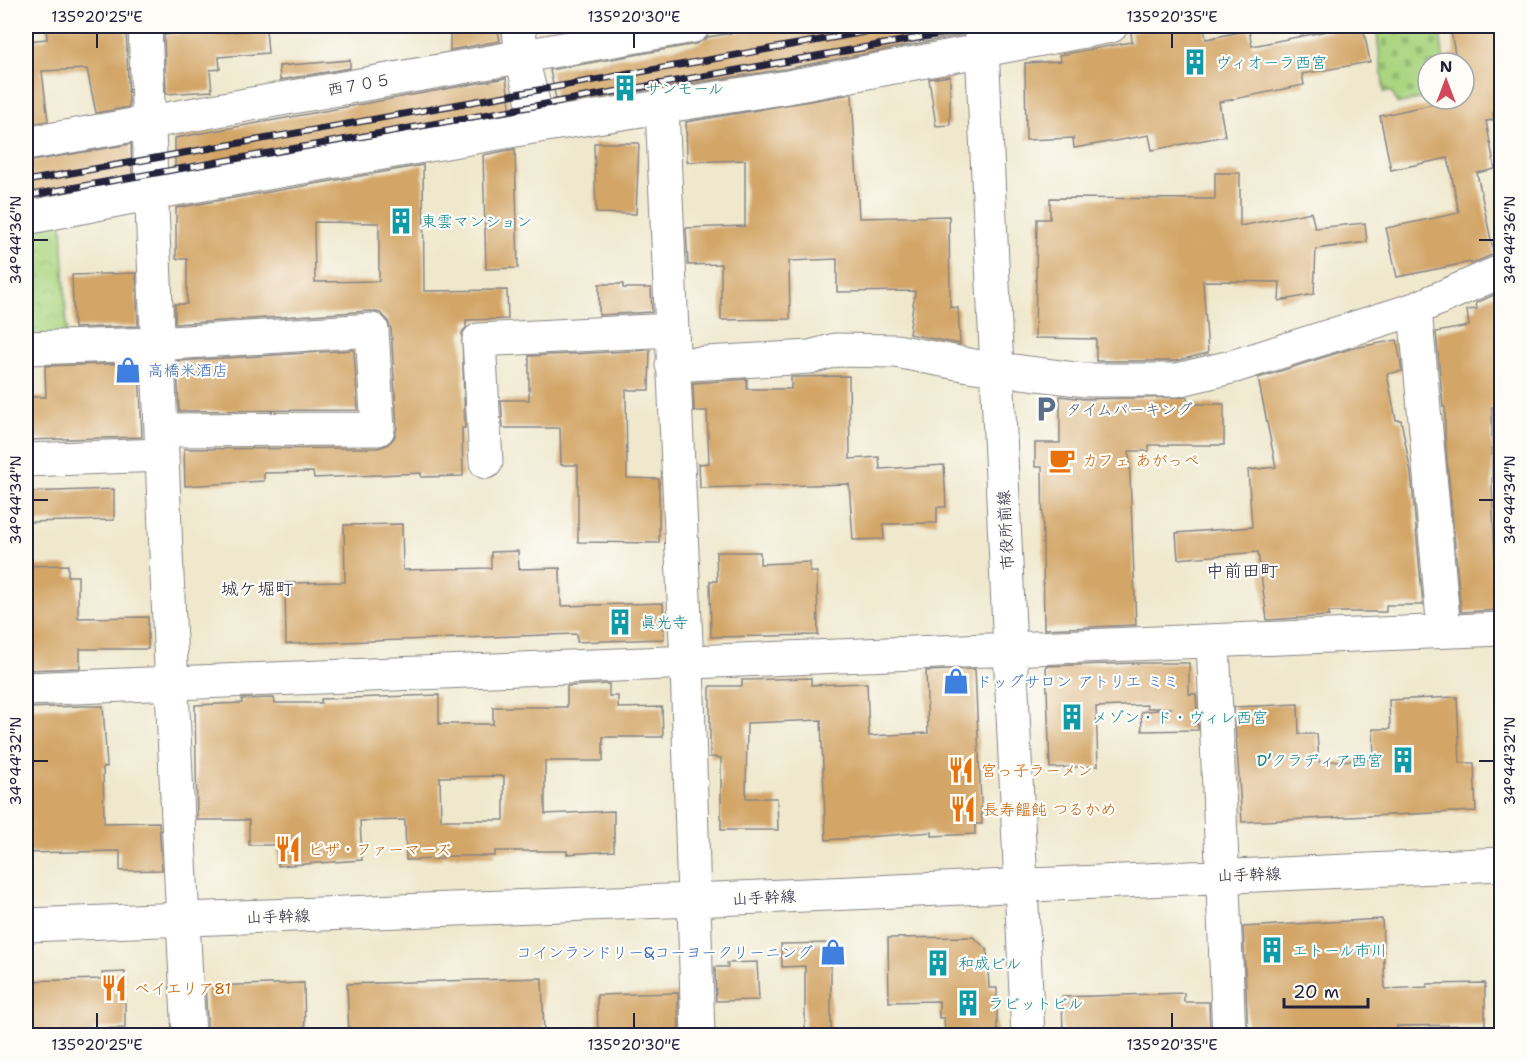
<svg xmlns="http://www.w3.org/2000/svg" width="1527" height="1061" viewBox="0 0 1527 1061" font-family="'Shantell Sans','Klee One',sans-serif">
  <style>
    .cemetery { fill: url(#cemetery-stones); stroke: #667c5e; stroke-width: 1.5 }
    .park { fill: url(#park-crowns); stroke: #667c5e; stroke-width: 1.5 }
    .building { fill: #d3a668; fill-rule: evenodd }
    .lines { fill: none; stroke-linecap: round; stroke-linejoin: round }
    .minor-casing { stroke: #888584; stroke-width: 35 }
    .minor { stroke: #fff; stroke-width: 33 }
    .rail-casing { stroke: #22223b; stroke-width: 7 }
    .rail { stroke: #fdfcf7; stroke-width: 4.5; stroke-dasharray: 14; stroke-linecap: butt }
    .ticks { fill: none; stroke: #22223b; stroke-width: 2 }
    .labels { text-anchor: middle; stroke-width: 4.5; stroke-linejoin: round; paint-order: stroke }
    .culture-label { font-size: 16px; fill: #0d838f; stroke: #fdfcf7; text-anchor: start }
    .street-label { font-size: 16px; fill: #22223b; stroke: #fdfcf7 }
    .shop-label { font-size: 16px; fill: #366cbe; stroke: #fdfcf7; text-anchor: start }
    .service-label { font-size: 16px; fill: #4e5e75; stroke: #fdfcf7; text-anchor: start }
    .food-label { font-size: 16px; fill: #c56008; stroke: #fdfcf7; text-anchor: start }
    .neighbourhood-label { font-size: 18px; fill: #22223b; stroke: #fdfcf7 }
    .neatline { fill: none; stroke: #22223b; stroke-width: 2 }
    .ticks-label { font-size: 15px; text-anchor: middle; fill: #22223b }
  </style>
  <defs>
    <pattern id="cemetery-stones" width="16" height="16" patternUnits="userSpaceOnUse" patternTransform="scale(1.5)"><rect width="16" height="16" fill="#abd581"/><path d="M2 7V4a2 2 0 0 1 4 0v3zM10 15v-3a2 2 0 0 1 4 0v3z" fill="#93b770"/></pattern>
    <pattern id="park-crowns" width="20" height="18" patternUnits="userSpaceOnUse" patternTransform="scale(1.5)"><rect width="20" height="18" fill="#abd581"/><path d="M2 6a3 3 0 1 1 6 0M12 15a3 3 0 1 1 6 0" fill="none" stroke="#93b770"/></pattern>
  </defs>
  <rect width="100%" height="100%" fill="#fdfcf7"/>
  <filter id="ink" filterUnits="userSpaceOnUse"><feTurbulence type="fractalNoise" baseFrequency=".0167" numOctaves="2"/><feDisplacementMap in="SourceGraphic" scale="12" xChannelSelector="R" yChannelSelector="G"/><feConvolveMatrix kernelMatrix="1 2 1 2 8 2 1 2 1" color-interpolation-filters="sRGB"/></filter>
  <filter id="wash" filterUnits="userSpaceOnUse"><feTurbulence type="fractalNoise" baseFrequency=".008" numOctaves="4" result="noise"/><feDisplacementMap in="SourceGraphic" scale="24" xChannelSelector="R" yChannelSelector="G"/><feGaussianBlur stdDeviation="1.35" result="paint"/><feColorMatrix in="noise" values="0 0 0 0 0 0 0 0 0 0 0 0 0 0 0 0 0 1.4 0 .05"/><feComposite in="paint" operator="in"/></filter>
  <g filter="url(#wash)">
    <rect width="100%" height="100%" fill="#efe8cd"/>
    <path class="cemetery" d="M1376 26H1439L1444 63H1428V97L1397 104 1392 92H1384Z"/>
    <path class="park" d="M62 222 67 341 26 342V228Z"/>
    <g id="blocks">
      <path class="building" d="M46 26H126L129 107 96 113 87 69 42 71 48 121 26 125V41L47 39Z
        M450 26H472V30L497 26 500 41 450 50Z
        M773 26H962L963 35 785 69 557 104 550 70 696 44 708 37Z
        M1178 26H1204L1206 39 1249 30 1252 46 1333 30V26H1363L1370 62 1302 74 1304 85 1219 102 1225 136 1152 150 1149 135 1074 148 1073 138 1026 140 1025 63 1061 61 1059 55 1132 42 1131 32Z
        M1450 26H1502V112L1493 113 1494 120 1486 121 1495 169 1477 173 1494 254 1471 264V262L1397 277 1386 228 1459 213 1448 158 1391 170 1380 116 1447 101 1446 99H1464V63H1451L1449 54H1455Z
        M216 29 217 33 266 29 268 53 219 57 220 69 210 70 212 91 166 94 164 35Z
        M350 60V68L280 80 279 66Z
        M950 76V125L936 126 929 79Z
        M506 78 511 112 175 170V138Z
        M852 94 859 218 949 216 950 307 958 308 960 344 909 334 915 291 837 292V259L789 261 790 319 721 320V264L688 265 686 228 745 226V160L687 162 686 122Z
        M594 143H639L636 214 596 213Z
        M131 144 132 178 26 199V162Z
        M515 149 518 268 486 269 483 155Z
        M423 165 424 291 507 290 508 319 466 320V328L462 332 465 428H462L463 476 421 477V473L314 478 313 472 264 473V481L185 486 184 449 378 448 387 445 394 438 397 428 391 329 387 319 380 313 371 311 175 324V304H187V259H176V208ZM314 222 379 223V281L315 282Z
        M1215 173H1240V226L1311 212 1315 228 1365 223 1367 242 1316 249 1314 294 1279 301 1280 282 1203 281 1208 353 1175 361H1096V339L1035 338 1037 219H1050V198L1215 199Z
        M136 273 138 326 74 328 72 275Z
        M599 284H623V288H651L652 312 599 315Z
        M1496 294 1502 335V407H1492V481L1495 564H1501V610L1461 612 1445 437V407H1443L1436 332 1469 326 1467 310 1477 309 1476 303Z
        M1397 340 1402 371 1387 374 1396 420H1401L1411 473 1423 605H1386V612H1329V616L1267 620 1258 552 1178 559 1176 533 1252 527 1248 470 1276 467 1258 378 1353 348Z
        M354 350 358 410 179 411 177 361Z
        M650 350 649 390H626L627 478 659 479V543L578 542V465H561L560 428H503L501 400H529V356Z
        M139 363 142 437 26 440V397H46L45 366Z
        M849 376 850 459 879 457 880 469 944 465 946 507H937V523L883 524 884 539 853 540 849 484 700 488 699 464 709 463 707 411H694L693 383 747 379V389H791V377Z
        M1060 396 1084 399 1187 397V404H1224V445H1149V451H1129L1136 625 1044 629 1042 467H1035V443H1060Z
        M114 489V520L26 522V492Z
        M402 524 403 570 491 568V552L518 551 519 569 560 568 561 606 663 603 664 639 577 642V634L286 644 285 583 345 582 344 525Z
        M716 552H760V564L810 562V572H817L818 635 711 637 710 581H717Z
        M68 565V576H78V618L148 617V649H80V668L26 670V566Z
        M1137 663H1189V694H1196L1198 730 1142 731 1141 712 1172 708H1147V705L1096 707 1098 766 1050 768 1046 666Z
        M975 669 982 824H975V834L932 836V832L826 840 821 720 747 723 746 798H777L778 830H721V758L710 757V686H742V680L811 678V685L867 683 869 736 928 733 926 671Z
        M609 684V696H618V708L662 707 663 737H603V761H545V814L614 811V851L567 854V851H495V856H442V859L406 860 405 820 360 821 362 860 278 866V845H249V820H197L195 705 242 703V699L274 698 275 703H321V699L439 695V724H493V707H567V686ZM504 776V820H441L440 777Z
        M1457 697 1460 763H1474L1476 811 1242 822 1234 707 1298 704 1299 734H1317L1319 762 1374 759 1373 729H1390L1389 700Z
        M81 706H103L107 767H103L104 823 159 822 162 870 120 871V851L26 853V708Z
        M1382 919 1385 989 1427 987V984L1485 983V1025L1397 1026V1035H1248L1243 927Z
        M973 937 987 949 989 988H997V1035H945L944 1018H939V1001L889 1002 888 938Z
        M831 943V1035H805V966L782 967 781 944Z
        M757 962 759 1000 716 1001 715 967H728L727 963Z
        M125 972V1028L93 1029V1035H27L26 981 102 979V973Z
        M542 978 544 1035H349L347 984Z
        M304 983 305 1035H208L205 986Z
        M678 993 679 1035H598L597 995Z
        M1184 993V1002H1209L1210 1035H1063L1062 997Z"/>
    </g>
  </g>
  <g filter="url(#ink)">
    <use href="#blocks" fill-opacity="0" stroke="#888584" stroke-width="1.5"/>
    <g class="lines">
      <g class="minor-casing">
        <path id="minor" d="M145 26C158 362 171 699 189 1036
          M519 26 521 55 539 126
          M981 26 1028 1036
          M662 108 687 664 698 1036
          M26 144 693 26
          M26 218 152 193 539 126 788 87 1111 26
          M1415 309 1444 631
          M26 348 156 344 372 330 378 429 162 430
          M672 365 810 357 836 350 896 351 974 366 1084 380H1177L1235 366 1415 309 1502 271
          M26 460 162 455
          M486 462 479 340 671 330
          M1213 641 1229 1036
          M26 689 1502 629
          M26 925 694 900 1502 864"/>
      </g>
      <use href="#minor" class="minor"/>
      <g class="rail-casing">
        <path id="rail" d="M26 181 899 26
          M26 196 986 26"/>
      </g>
      <use href="#rail" class="rail"/>
    </g>
  </g>
  <path class="ticks" d="M97 33V48M634 33V48M1172 33V48M33 240H48M1479 240H1494M33 500H48M1479 500H1494M33 761H48M1479 761H1494M97 1013V1028M634 1013V1028M1172 1013V1028"/>
  <defs>
    <g id="building-bare" transform="scale(2.07)"><path d="M-4-6H4V6H1V3H-1V6H-4ZM-2.5-4.3h1.7v1.8h-1.7ZM.8-4.3h1.7v1.8H.8ZM-2.5-1h1.7V.8h-1.7ZM.8-1h1.7V.8H.8Z" fill="#0f9aa8" stroke="#fdfcf7" stroke-width="2.5" paint-order="stroke"/></g>
    <g id="shop-bare" transform="scale(2.07)"><path d="M-5-2.5h2.3a2.7 3.5 0 0 1 5.4 0H5L5.5 6h-11ZM-1.5-2.5h3a1.5 2.3 0 0 0-3 0Z" fill="#3f7fe0" stroke="#fdfcf7" stroke-width="2.5" paint-order="stroke"/></g>
    <g id="parking-bare" transform="scale(2.07)"><path d="M-3.5-5.5H1a3.5 3.5 0 0 1 0 7H-1V5.5H-3.5ZM-1-3.4V-.6H.8a1.4 1.4 0 0 0 0-2.8Z" fill="#5c6f8a" stroke="#fdfcf7" stroke-width="2.5" paint-order="stroke"/></g>
    <g id="cafe-bare" transform="scale(2.07)"><path d="M-5.5-4.5H6V0H3Q3 3.5 0 3.5H-2.5Q-5.5 3.5-5.5 0ZM3-3.2v2h1.7v-2ZM-6 4.5H4V6H-6Z" fill="#e8710a" stroke="#fdfcf7" stroke-width="2.5" paint-order="stroke"/></g>
    <g id="restaurant-bare" transform="scale(2.07)"><path d="M-5-6h1v4h1v-4h1v4h1v-4h1v5L-1.5 .5V6h-2V.5L-5-1ZM5-6V6H3V1.5H1.5Q1.5-4 5-6Z" fill="#e8710a" stroke="#fdfcf7" stroke-width="2.5" paint-order="stroke"/></g>
  </defs>
  <g fill-rule="evenodd">
    <use href="#building-bare" x="1195" y="62"/>
    <use href="#building-bare" x="625" y="88"/>
    <use href="#building-bare" x="401" y="221"/>
    <use href="#shop-bare" x="128" y="370"/>
    <use href="#parking-bare" x="1046" y="409"/>
    <use href="#cafe-bare" x="1062" y="460"/>
    <use href="#building-bare" x="620" y="622"/>
    <use href="#shop-bare" x="956" y="681"/>
    <use href="#building-bare" x="1072" y="717"/>
    <use href="#building-bare" x="1403" y="760"/>
    <use href="#restaurant-bare" x="961" y="770"/>
    <use href="#restaurant-bare" x="963" y="809"/>
    <use href="#restaurant-bare" x="288" y="849"/>
    <use href="#building-bare" x="1272" y="950"/>
    <use href="#shop-bare" x="833" y="952"/>
    <use href="#building-bare" x="938" y="963"/>
    <use href="#restaurant-bare" x="114" y="988"/>
    <use href="#building-bare" x="968" y="1003"/>
  </g>
  <g class="labels">
    <g class="culture-label">
      <text x="1215" y="68">ヴィオーラ西宮</text>
      <text x="645" y="94">サンモール</text>
      <text x="421" y="227">東雲マンション</text>
      <text x="640" y="628">眞光寺</text>
      <text x="1092" y="723">メゾン・ド・ヴィレ西宮</text>
      <text x="1383" y="766" text-anchor="end">D’クラディア西宮</text>
      <text x="1292" y="956">エトール市川</text>
      <text x="958" y="969">和成ビル</text>
      <text x="988" y="1009">ラビットビル</text>
    </g>
    <g class="street-label">
      <text transform="translate(359 84) rotate(-10)" y="6">西７０５</text>
      <text transform="translate(1005 530) rotate(-93)" y="6">市役所前線</text>
      <text transform="translate(1249 874) rotate(-2)" y="6">山手幹線</text>
      <text transform="translate(764 897) rotate(-3)" y="6">山手幹線</text>
      <text transform="translate(278 916) rotate(-2)" y="6">山手幹線</text>
    </g>
    <g class="shop-label">
      <text x="148" y="376">高橋米酒店</text>
      <text x="976" y="687">ドッグサロン アトリエ ミミ</text>
      <text x="813" y="958" text-anchor="end">コインランドリー&amp;コーヨークリーニング</text>
    </g>
    <g class="service-label">
      <text x="1066" y="415">タイムパーキング</text>
    </g>
    <g class="food-label">
      <text x="1082" y="466">カフェ あがっぺ</text>
      <text x="981" y="776">宮っ子ラーメン</text>
      <text x="983" y="815">長寿饂飩 つるかめ</text>
      <text x="308" y="855">ピザ・ファーマーズ</text>
      <text x="134" y="994">ベイエリア81</text>
    </g>
    <g class="neighbourhood-label">
      <text x="1242" y="577">中前田町</text>
      <text x="257" y="595">城ケ堀町</text>
    </g>
  </g>
  <rect width="1527" height="1061" fill="none" stroke="#fdfcf7" stroke-width="66"/>
  <g transform="translate(1446 81)"><circle r="28" fill="#fdfcf7" stroke="#a5a5ac" stroke-width="1.5"/>
  <path d="M0-4.5L10 22L0 15L-10 22Z" fill="#d1495b"/>
  <text y="-9" font-size="16" font-weight="bold" text-anchor="middle" fill="#22223b">N</text>
  </g>
  <path d="M1284 998v9h84v-9" fill="none" stroke="#22223b" stroke-width="3"/>
  <text x="1293" y="998" font-size="18" fill="#22223b" stroke="#fdfcf7" stroke-width="4.5" paint-order="stroke">20 m</text>
  <rect x="33" y="33" width="1461" height="995" class="neatline"/>
  <g class="ticks-label">
    <text x="97" y="22">135°20'25"E</text>
    <text x="634" y="22">135°20'30"E</text>
    <text x="1172" y="22">135°20'35"E</text>
    <text transform="translate(16 240) rotate(-90)" y="5">34°44'36"N</text>
    <text transform="translate(1510 240) rotate(-90)" y="5">34°44'36"N</text>
    <text transform="translate(16 500) rotate(-90)" y="5">34°44'34"N</text>
    <text transform="translate(1510 500) rotate(-90)" y="5">34°44'34"N</text>
    <text transform="translate(16 761) rotate(-90)" y="5">34°44'32"N</text>
    <text transform="translate(1510 761) rotate(-90)" y="5">34°44'32"N</text>
    <text x="97" y="1050">135°20'25"E</text>
    <text x="634" y="1050">135°20'30"E</text>
    <text x="1172" y="1050">135°20'35"E</text>
  </g>
</svg>
